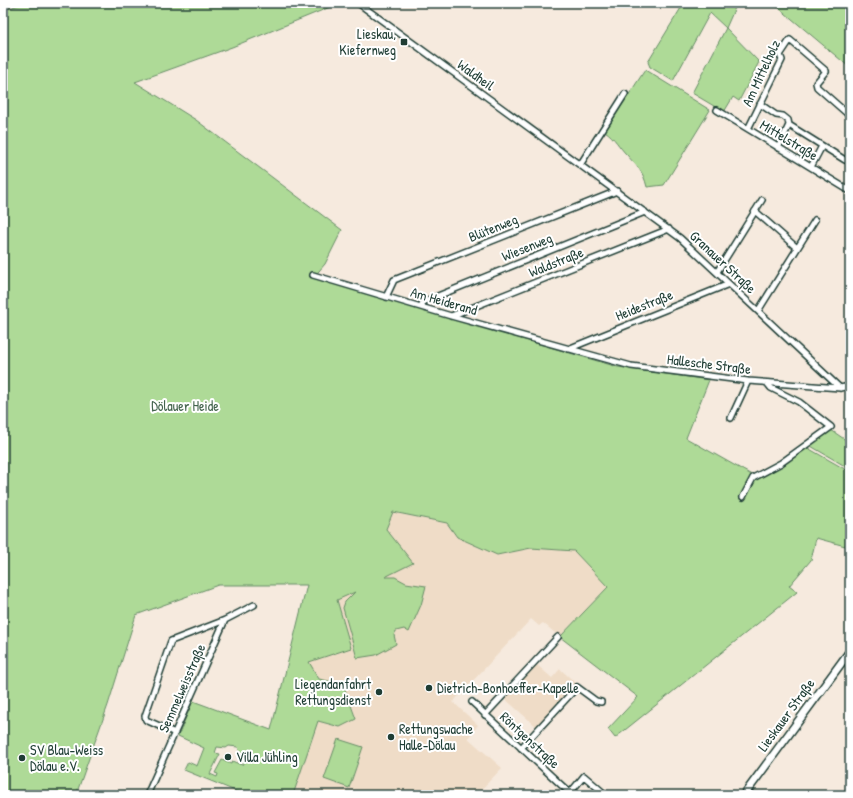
<svg xmlns="http://www.w3.org/2000/svg" width="853" height="798" viewBox="0 0 853 798" font-family="'Patrick Hand',sans-serif">
  <style>
    .built { fill: #efdcc7 }
    .green { fill: #aeda97; stroke: #668c66; fill-rule: evenodd }
    .lines { fill: none; stroke-linecap: round; stroke-linejoin: round }
    .street-casing { stroke: #1f3d34; stroke-width: 8 }
    .secondary-casing { stroke: #1f3d34; stroke-width: 10 }
    .street { stroke: #fff; stroke-width: 5 }
    .secondary { stroke: #fff; stroke-width: 7 }
    .poi-dot { fill: #1f3d34; stroke: #fff; stroke-width: 1.5 }
    .labels { text-anchor: middle; stroke-width: 4; stroke-linejoin: round; paint-order: stroke }
    .poi-label { font-size: 14px; fill: #1f3d34; stroke: #fff; text-anchor: start }
    .street-label { font-size: 14px; fill: #1f3d34; stroke: #fff }
    .park-label { font-size: 14px; fill: #43644d; stroke: #fff }
  </style>
  <rect width="100%" height="100%" fill="#f6eade"/>
  <filter id="ink" filterUnits="userSpaceOnUse"><feTurbulence type="fractalNoise" baseFrequency=".025" numOctaves="2"/><feDisplacementMap in="SourceGraphic" scale="8" xChannelSelector="R" yChannelSelector="G"/><feConvolveMatrix kernelMatrix="1 2 1 2 8 2 1 2 1" color-interpolation-filters="sRGB"/></filter>
  <g filter="url(#ink)">
    <path class="built" d="M393 512 447 523 457 537 497 555 531 548 574 551 608 587 560 637 543 623 539 626 531 619 453 702 478 725 468 738 502 768 476 795H293L318 721 340 727 356 718 343 684 319 679 308 662 337 600 412 563 386 529Z
      M536 664 552 678 560 669 577 684 538 728 504 698Z"/>
    <path class="green" d="M3 3 7 9 24 3H340L232 47 135 82 196 120 342 230 325 264 313 278 618 367 709 380 686 438 757 478 806 447 850 472V537L845 546 816 538 811 560 789 586 797 592 615 738 608 729 638 697 560 637 608 587 574 551 531 548 497 555 457 537 447 523 393 512 386 529 413 563 385 577H395L406 583 426 586 421 605 409 632 404 629 396 631 394 635 396 644 376 655 357 658 343 608 345 602 355 592 337 600 351 648 309 662 319 679 343 684 356 719 340 727 318 721 293 795H245L184 770 188 762 197 766 204 748 178 736 193 701 271 730 307 585H218L136 615 108 705 76 795H3ZM229 746 238 747 240 753 247 756 245 758 246 762 244 761 242 765 232 761 231 764 222 760 215 773 218 774 217 777 210 774 220 754 215 753 217 747 226 748Z
      M684 3H737L726 28 759 62 739 101 733 97 724 112 692 93 726 28 710 13 673 81 650 67 648 62Z
      M773 3H850V68L842 61Z
      M645 70 710 110 664 185 647 187C643 170 637 167 627 155 619 147 615 138 605 131Z
      M831 430 850 443V469L809 445Z
      M338 739 363 747 349 788 324 779Z"/>
    <g class="lines">
      <g class="street-casing">
        <path id="street" d="M358 3 680 238 840 388
          M760 104 776 115 783 116 788 120 789 125 778 148
          M717 110 850 191
          M789 125 845 160
          M748 129 782 60 780 55 790 40 826 71 816 83 817 87 850 116
          M580 165 625 94
          M811 167 822 146
          M755 211 797 248
          M717 272 762 200
          M313 275 451 316 631 366 748 381 840 388 850 386
          M386 297 394 280 617 191
          M421 307 423 302 645 212
          M758 311 815 220
          M451 316 669 229
          M568 349 729 284
          M731 418 748 381
          M743 497 753 478 781 463 831 427 799 402 771 388 767 383
          M472 702 572 795
          M485 715 558 637
          M175 733 146 720 145 716 171 641 225 620
          M521 748 577 687 596 701 601 702
          M570 793 584 776 606 795
          M147 795 225 620 254 605"/>
      </g>
      <g class="secondary-casing">
        <path id="secondary" d="M744 795 850 651"/>
      </g>
      <use href="#street" class="street"/>
      <use href="#secondary" class="secondary"/>
    </g>
  </g>
  <g class="poi-dot">
    <rect x="400" y="38" width="8" height="8" rx="2"/>
    <circle cx="429" cy="688" r="4"/>
    <circle cx="379" cy="692" r="4"/>
    <circle cx="391" cy="737" r="4"/>
    <circle cx="228" cy="757" r="4"/>
    <circle cx="22" cy="758" r="4"/>
  </g>
  <g class="labels">
    <g class="poi-label">
      <text x="396" y="39" text-anchor="end">Lieskau,<tspan x="396" dy="16">Kiefernweg</tspan></text>
      <text x="371" y="689" text-anchor="end">Liegendanfahrt<tspan x="371" dy="16">Rettungsdienst</tspan></text>
      <text x="437" y="693">Dietrich-Bonhoeffer-Kapelle</text>
      <text x="399" y="734">Rettungswache<tspan x="399" dy="16">Halle-Dölau</tspan></text>
      <text x="30" y="755">SV Blau-Weiss<tspan x="30" dy="16">Dölau e.V.</tspan></text>
      <text x="236" y="762">Villa Jühling</text>
    </g>
    <g class="street-label">
      <text transform="translate(761 73) rotate(-65)" y="5">Am Mittelholz</text>
      <text transform="translate(476 75) rotate(36)" y="5">Waldheil</text>
      <text transform="translate(789 140) rotate(31)" y="5">Mittelstraße</text>
      <text transform="translate(493 228) rotate(-22)" y="5">Blütenweg</text>
      <text transform="translate(527 247) rotate(-22)" y="5">Wiesenweg</text>
      <text transform="translate(556 262) rotate(-22)" y="5">Waldstraße</text>
      <text transform="translate(723 262) rotate(43)" y="5">Granauer Straße</text>
      <text transform="translate(444 301) rotate(16)" y="5">Am Heiderand</text>
      <text transform="translate(644 305) rotate(-22)" y="5">Heidestraße</text>
      <text transform="translate(709 364) rotate(7)" y="5">Hallesche Straße</text>
      <text transform="translate(182 688) rotate(-66)" y="5">Semmelweisstraße</text>
      <text transform="translate(786 715) rotate(-54)" y="5">Lieskauer Straße</text>
      <text transform="translate(530 740) rotate(43)" y="5">Röntgenstraße</text>
    </g>
    <g class="park-label">
      <text x="185" y="411">Dölauer Heide</text>
    </g>
  </g>
  <rect width="853" height="798" fill="none" stroke="#fff" stroke-width="16"/>
  <rect x="8" y="8" width="837" height="782" fill="none" stroke="#1f3d34" stroke-width="1.5" filter="url(#ink)"/>
</svg>
